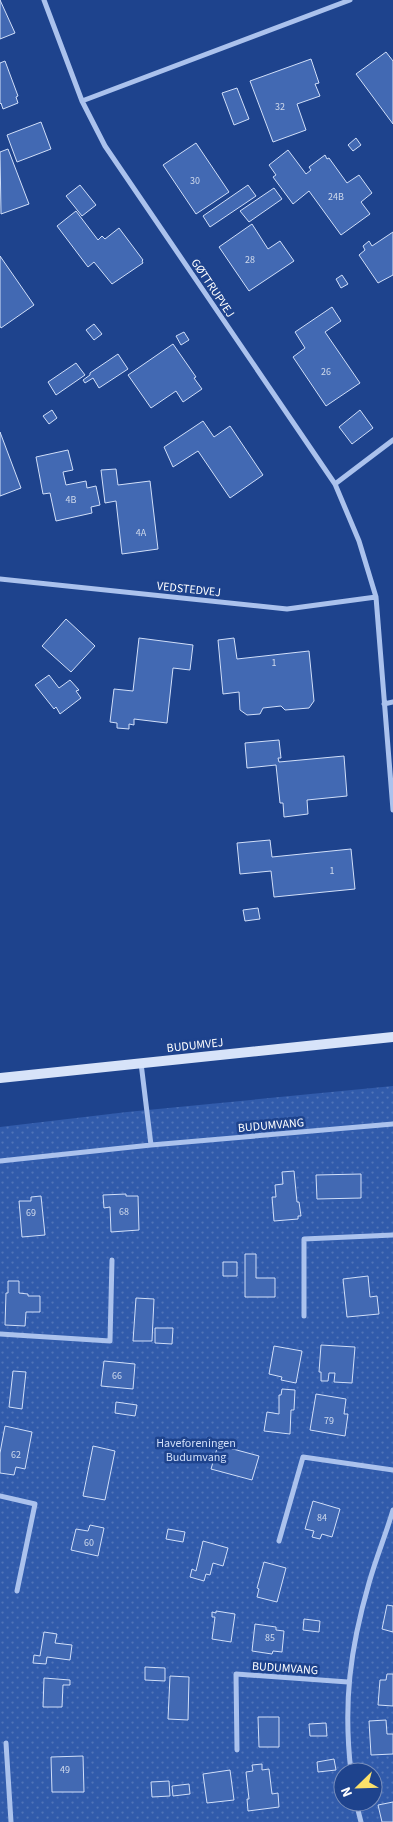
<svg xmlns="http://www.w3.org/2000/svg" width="393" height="1822" viewBox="0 0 393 1822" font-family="'Source Sans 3',sans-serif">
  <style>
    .garden { fill: url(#garden-dots); fill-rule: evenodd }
    .building { fill: #4269b3; stroke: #d1dff9 }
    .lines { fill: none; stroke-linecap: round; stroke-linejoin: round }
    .street { stroke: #abc2ed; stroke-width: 5 }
    .secondary { stroke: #d7e3f9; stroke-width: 10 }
    .labels { text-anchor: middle; stroke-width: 5; stroke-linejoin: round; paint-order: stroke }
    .number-label { font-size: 10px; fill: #d0daec }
    .street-label { font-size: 12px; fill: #fff; stroke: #1e438d }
    .park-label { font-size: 12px; fill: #d1dff9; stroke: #1e438d }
  </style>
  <defs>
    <pattern id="garden-dots" width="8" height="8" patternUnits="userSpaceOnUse" patternTransform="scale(1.25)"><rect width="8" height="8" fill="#315bab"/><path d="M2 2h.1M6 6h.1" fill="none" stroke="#5074b8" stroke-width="1.8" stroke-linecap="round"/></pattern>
  </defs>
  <rect width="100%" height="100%" fill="#1e438d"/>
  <path class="garden" d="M393 1086V1822H0V1127L127 1112ZM343 1772H373V1802H343Z"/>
  <path class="building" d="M0 0 15 33 0 39Z
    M386 52 393 61V124L356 74Z
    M311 59 319 83 315 84 320 96 297 104 306 130 273 142 250 81Z
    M5 61 18 96 16 97 18 103 3 109 1 103 0 104V63Z
    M237 88 249 119 234 125 222 93Z
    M41 122 51 149 17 162 7 135Z
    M356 138 361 145 353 151 348 145Z
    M196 143 229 192 196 214 163 165Z
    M8 149 29 204 1 214 0 152Z
    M288 150 306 174 311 170 309 167 325 155 327 159 329 158 347 183 359 175 372 193 361 202 370 214 341 235 309 191 293 204 273 177 276 175 269 165Z
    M80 185 96 205 82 216 66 196Z
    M248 185 256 196 210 227 203 216Z
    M274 188 282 199 249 222 240 211Z
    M76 211 98 240 102 236 105 239 119 228 143 260 142 261 143 263 112 284 94 262 88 267 57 226Z
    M252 224 268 249 280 241 294 261 249 291 219 247Z
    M393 232V275L378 283 359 255 365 250 363 246 369 241 372 246Z
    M0 256 34 305 1 328 0 326Z
    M342 275 348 284 341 288 336 279Z
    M332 307 341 321 325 332 360 383 326 406 293 357 305 348 295 332Z
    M94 324 102 334 94 340 86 330Z
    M184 332 189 340 181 345 176 336Z
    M173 344 196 377 194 378 202 389 183 402 176 391 151 408 128 375Z
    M118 354 128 369 99 388 93 378 85 383 83 380 90 375V373Z
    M76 363 85 375 56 395 48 382Z
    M52 410 57 418 49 424 43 416Z
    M360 410 373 428 352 444 339 427Z
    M203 421 214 437 230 426 263 475 230 498 198 451 173 467 164 447Z
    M0 432 21 488 0 496Z
    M68 450 73 470 63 472 66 485 86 481 87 488 96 486 100 505 91 507 92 513 56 521 50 493 43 494 36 457Z
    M116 469 118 485 150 481 158 549 122 554 116 501 105 503 101 470Z
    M66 619 95 646 71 672 42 646Z
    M139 638 193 645 190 670 173 668 167 723 134 719V725L129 724V729L117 728V723L110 722 114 689 133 691Z
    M234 638 237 659 309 651 314 701 309 708 285 710 281 706 263 708 260 714 247 715 240 710 239 692 223 694 218 640Z
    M49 675 59 688 70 680 79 690 76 691 81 698 60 714 56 707 54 709 35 685Z
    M279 740 281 758H278L279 762 344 756 347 796 307 800 308 814 284 817 283 803H280L276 765 247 768 245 743Z
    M270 840 272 857 351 849 355 889 274 897 271 871 240 874 237 843Z
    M258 908 260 919 245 921 243 910Z
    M294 1171 297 1202H299L301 1216H298V1219L274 1221 272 1197H276L275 1185 283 1184 282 1172Z
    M361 1174V1198L317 1199 316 1175Z
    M126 1194V1196H138L139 1230 111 1232 110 1207 104 1208 103 1195Z
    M41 1196 45 1235 22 1237 19 1201H31V1197Z
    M245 1254H256V1278H275V1297H245Z
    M223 1262H237V1276H223Z
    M368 1276 370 1297 377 1296 379 1314 347 1317 343 1279Z
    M8 1281H19V1293L28 1294V1296H40V1312H26L25 1326 5 1325 6 1293H8Z
    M136 1298 154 1299 152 1341H133Z
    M155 1328H173L172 1344 155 1343Z
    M321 1345 355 1347 352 1383 334 1382 335 1373H329L328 1381H321V1372H319Z
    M274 1346 302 1351 296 1383 281 1380 282 1377 269 1374Z
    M104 1361 135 1364 133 1389 101 1386Z
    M13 1371 26 1372 22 1409 9 1407Z
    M282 1389 295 1390 294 1410H291L290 1434 264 1431 267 1412 279 1414V1395H281Z
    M316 1394 346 1399 344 1414H348L345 1436 310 1430Z
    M116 1402 137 1405 135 1416 115 1413Z
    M5 1426 32 1432 25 1469 16 1467 14 1475 0 1473V1453Z
    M218 1445 259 1456 252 1480 211 1469Z
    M93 1446 115 1451 105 1500 83 1496Z
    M313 1501 340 1509 332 1537 322 1534 320 1539 312 1537 314 1531 305 1529Z
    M90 1525 104 1528 98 1556 71 1550 76 1529 88 1531Z
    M168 1529 185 1532 183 1542 166 1539Z
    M203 1541 228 1548 223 1566 213 1563 210 1575 206 1574 204 1581 190 1577 192 1569 196 1571Z
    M264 1562 286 1568 277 1602 257 1597 259 1589 257 1588Z
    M387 1605 393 1606V1632L382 1629Z
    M216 1611 235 1614 231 1642 212 1639 215 1617H212V1612L216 1613Z
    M304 1619 320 1621 319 1632 303 1630Z
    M255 1624 276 1627V1630L284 1631 282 1652 273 1651 272 1654 252 1651Z
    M44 1632 57 1634 55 1643 72 1645 70 1660 47 1657 46 1664 33 1663 34 1655 40 1656Z
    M145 1667 165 1668V1681L145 1680Z
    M387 1674H393V1706L378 1705 380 1680H386Z
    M170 1676 189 1677 188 1720 168 1719Z
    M44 1678 70 1680V1685H63L62 1707H43Z
    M258 1717H279V1747H259Z
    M386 1720 387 1734H393V1754L371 1755 369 1721Z
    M326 1723 327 1736H310L309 1724Z
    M83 1756 84 1792H52L51 1757Z
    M334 1759 336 1770 318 1772 317 1762Z
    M262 1764V1770L269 1769 272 1794 278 1793 279 1807 248 1811 247 1799H249L246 1772 253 1771 252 1765Z
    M230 1770 234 1800 207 1803 203 1774Z
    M169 1781 170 1796 152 1797 151 1782Z
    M189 1784 190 1794 173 1796 172 1786Z
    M393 1802V1822H382L378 1805Z"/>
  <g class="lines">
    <path class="street" d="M44 0 82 101 105 146 335 484 359 541 376 597 393 810
      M82 101 350 0
      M335 484 393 440
      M0 579 287 609 376 597
      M384 704 393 702
      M151 1145 393 1124
      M0 1161 151 1145 141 1063
      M304 1316V1239L393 1235
      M0 1334 110 1341 112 1260
      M0 1496 35 1504 17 1591
      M279 1541 303 1457 393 1470
      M6 1743 11 1822
      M237 1750 236 1674 348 1682
      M351 1772C343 1703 350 1649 369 1583 376 1558 386 1534 393 1510
      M356 1802 361 1822"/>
    <path class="secondary" d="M0 1078 393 1037"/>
  </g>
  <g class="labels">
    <g class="number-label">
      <text x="280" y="110">32</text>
      <text x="195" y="184">30</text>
      <text x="336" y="200">24B</text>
      <text x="250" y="263">28</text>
      <text x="326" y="375">26</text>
      <text x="71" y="503">4B</text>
      <text x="141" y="536">4A</text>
      <text x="274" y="666">1</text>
      <text x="332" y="874">1</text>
      <text x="124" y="1215">68</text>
      <text x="31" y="1216">69</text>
      <text x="117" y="1379">66</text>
      <text x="329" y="1424">79</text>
      <text x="16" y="1458">62</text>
      <text x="322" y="1521">84</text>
      <text x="89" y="1546">60</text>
      <text x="270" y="1641">85</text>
      <text x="65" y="1773">49</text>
    </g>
    <g class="street-label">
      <text transform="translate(213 288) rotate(56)" y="4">GØTTRUPVEJ</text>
      <text transform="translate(189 589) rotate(6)" y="4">VEDSTEDVEJ</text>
      <text transform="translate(195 1045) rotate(-6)" y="4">BUDUMVEJ</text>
      <text transform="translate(271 1125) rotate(-5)" y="4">BUDUMVANG</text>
      <text transform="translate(285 1668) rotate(4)" y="4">BUDUMVANG</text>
    </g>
    <g class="park-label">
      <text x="196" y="1447">Haveforeningen<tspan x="196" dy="14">Budumvang</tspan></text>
    </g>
  </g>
  <g transform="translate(358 1787) rotate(247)"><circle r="24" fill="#1e438d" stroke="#788ebb"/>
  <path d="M0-4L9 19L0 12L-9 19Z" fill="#fce16a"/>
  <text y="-8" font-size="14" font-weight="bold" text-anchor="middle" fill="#ffffff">N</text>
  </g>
</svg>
